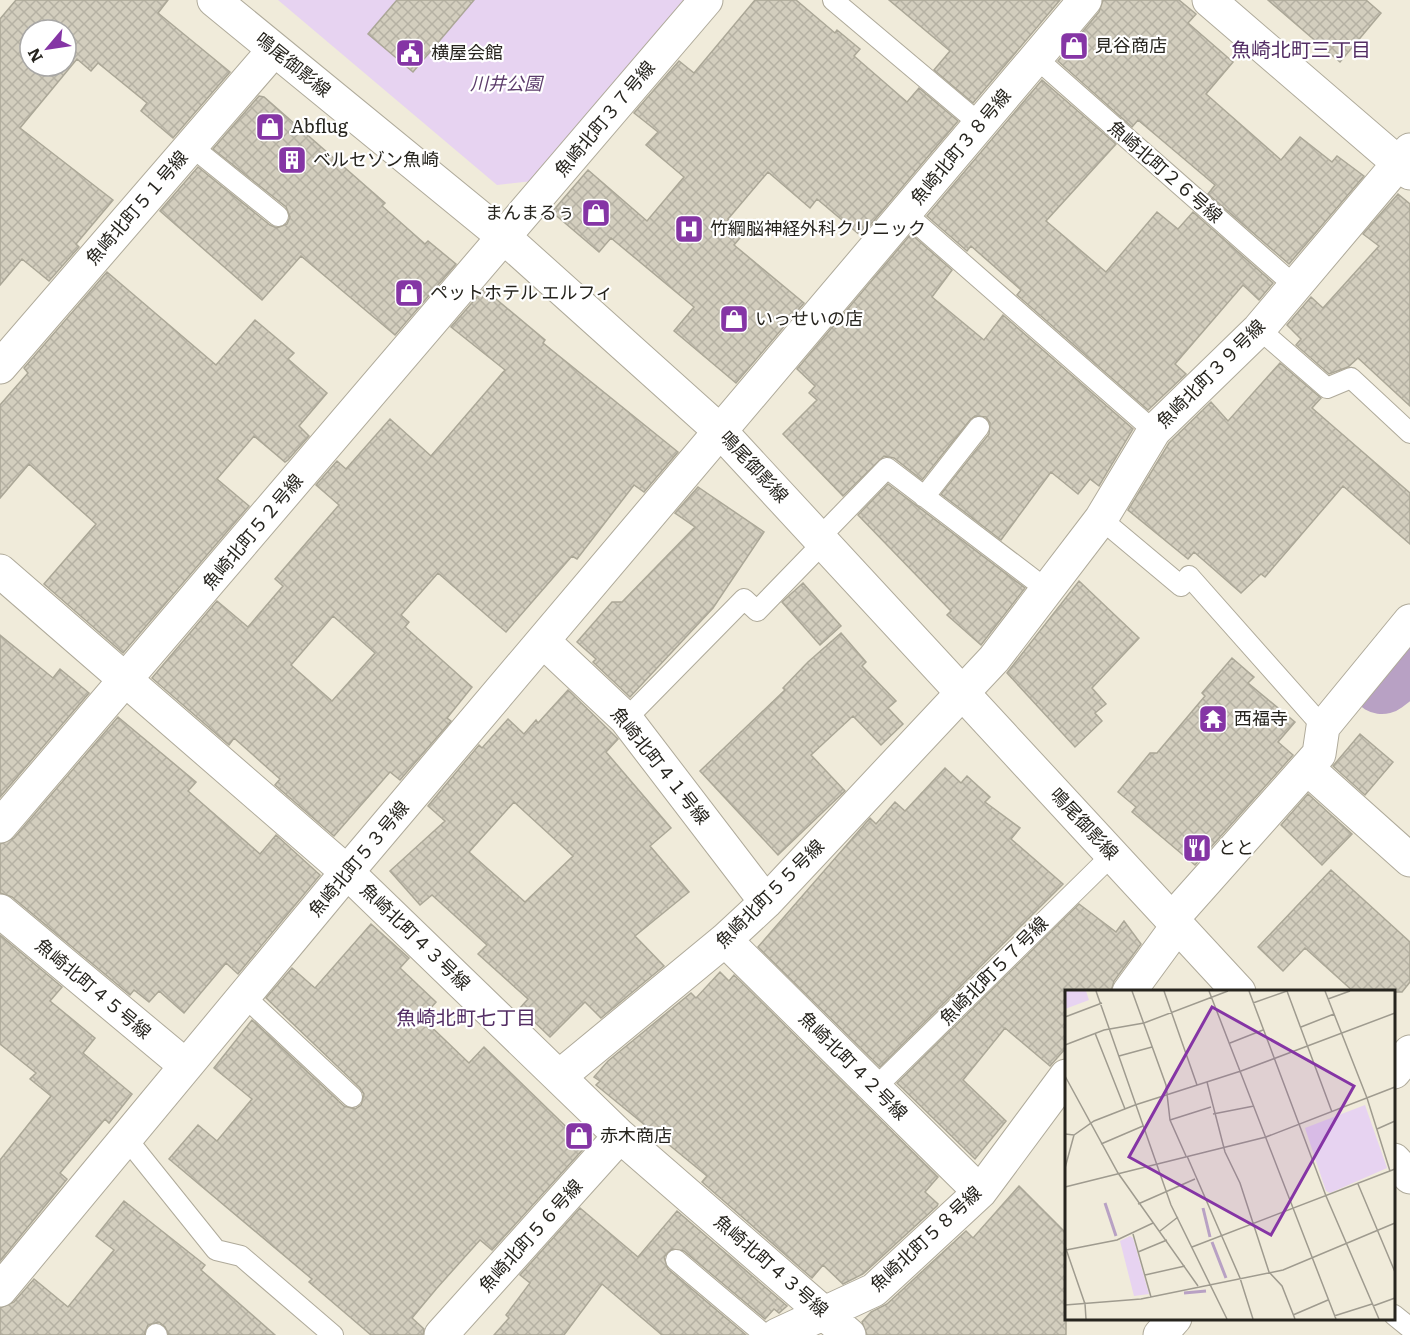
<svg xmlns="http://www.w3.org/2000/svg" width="1410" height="1335" viewBox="0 0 1410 1335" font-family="Literata,'Noto Sans JP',serif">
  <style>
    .park { fill: #e7d3f1 }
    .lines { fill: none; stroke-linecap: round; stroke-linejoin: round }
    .river { stroke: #b8a1c4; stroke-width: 66 }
    .building { fill: url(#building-cross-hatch); stroke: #aba797; stroke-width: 1.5; fill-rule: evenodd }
    .service-casing { stroke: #afaa9a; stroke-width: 22 }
    .minor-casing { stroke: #afaa9a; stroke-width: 35 }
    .tertiary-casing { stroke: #afaa9a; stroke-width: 35 }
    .service { stroke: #fff; stroke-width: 20 }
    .minor { stroke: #fff; stroke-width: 33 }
    .tertiary { stroke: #fff; stroke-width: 33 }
    .labels { text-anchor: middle; stroke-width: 4.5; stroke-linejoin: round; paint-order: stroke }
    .poi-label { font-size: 18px; fill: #26241e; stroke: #fff; text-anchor: start }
    .street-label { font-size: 18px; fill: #26241e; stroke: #fff }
    .park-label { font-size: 18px; font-style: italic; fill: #5c3c6b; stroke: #fff }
    .neighbourhood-label { font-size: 20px; fill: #532d64; stroke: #fff }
    .inset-river { fill: none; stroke: #b8a1c4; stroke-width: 3 }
    .inset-road { fill: none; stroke: #9f9b8f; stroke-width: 1.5 }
    .view { fill: #8535a5; fill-opacity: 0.15; stroke: #8535a5; stroke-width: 3 }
    .inset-edge { fill: none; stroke: #26241e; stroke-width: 3 }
  </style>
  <defs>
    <pattern id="building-cross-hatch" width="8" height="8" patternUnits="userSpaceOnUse" patternTransform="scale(1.5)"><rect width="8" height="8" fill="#d3cebe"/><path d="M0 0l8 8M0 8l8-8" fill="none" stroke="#b5b1a3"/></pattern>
  </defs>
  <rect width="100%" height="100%" fill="#f0ebda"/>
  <path class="park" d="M278 0H685L533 181 497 185Z"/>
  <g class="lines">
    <path class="river" d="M1382 681 1410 660"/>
  </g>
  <path class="building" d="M16 0H168L158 13 230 72 173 138 141 111 147 103 98 63 91 71 77 59 20 128 113 200 76 244 79 247 49 281 22 259 0 285V19ZM30 30H66V66H30Z
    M397 0H474L413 72 368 34Z
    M755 0H796L835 33 837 30 860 49 854 56 907 102 919 88 958 121 861 236 817 199 810 208 768 172 728 219 744 233 734 245 804 303 736 383 674 331 694 307 611 238 599 252 552 212 588 170 647 221 684 177 646 145 658 132 634 113 679 61 694 73Z
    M889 0H1060L973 103 934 70 950 51Z
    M1103 0H1179L1196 14 1188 23 1233 62 1206 94 1281 160 1300 137 1332 162 1337 156 1364 176 1289 264 1208 194 1215 185 1138 120 1132 127 1058 61 1099 12Z
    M1268 0H1366L1381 13 1340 62Z
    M1042 80 1116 144 1046 221 1106 272 1157 212 1178 229 1193 212 1273 283 1259 300 1243 285 1175 364 1186 374 1148 410 1017 295 1021 290 971 246 967 251 927 216Z
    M259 96 264 97 385 203 382 206 425 244 428 241 456 264 395 335 301 256 262 300 160 211 198 167 270 225 277 228 287 224 290 217 286 207 213 149Z
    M1398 194 1410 204V406L1358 358 1348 367 1329 374 1296 345 1301 339 1287 325 1311 297 1323 308 1379 246 1363 234Z
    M911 234 952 270 932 297 984 340 1003 315 1133 429 1099 486 1090 479 1078 494 1051 472 1001 540 941 494 989 434 990 423 986 417 975 416 970 420 922 480 894 458 884 456 843 496 783 434 817 400 809 393 815 386 797 369Z
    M107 272 216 365 255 320 294 353 288 359 327 393 299 426 309 436 288 460 285 462 254 436 217 479 249 506 123 653 44 584 96 524 29 464 0 498V405L28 373 24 368Z
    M484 289 545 340 543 343 678 452 644 492 634 485 577 559 572 556 506 632 438 573 401 615 409 622 405 627 472 687 447 718 451 721 400 780 390 772 334 836 275 785 280 779 234 738 229 745 152 678 217 601 248 627 283 586 275 579 339 505 316 485 337 461 346 469 390 419 431 456 505 370 451 327ZM333 616 375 653 332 701 291 665Z
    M1280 363 1321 398 1312 408 1410 493V544L1343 486 1265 577 1261 574 1241 593 1194 552 1188 559 1128 510 1169 443 1211 402 1228 421Z
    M888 484 1025 588 981 645 947 615 951 611 858 515Z
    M698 487 764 532 713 608 630 697 593 662 596 659 577 642 612 602H622L695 527 675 513Z
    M1079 581 1139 638 1092 688 1106 704 1095 713 1102 721 1075 747 1007 673Z
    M803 583 841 626 820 645 782 602Z
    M841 633 866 662 862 666 896 701 888 708 903 724 881 745 853 716 811 755 845 791 778 855 700 771 785 690 783 688 808 662Z
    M0 635 53 678 60 669 89 693 0 797Z
    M1232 658 1254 677 1248 683 1295 722 1278 742 1293 755 1195 865 1132 812 1136 807 1118 792 1150 753H1157L1205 696 1202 693Z
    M568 690 618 739 606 752 671 828 650 846 689 892 635 936 664 966 601 1018 585 1002 550 1037 520 1008 528 999 478 954 487 945 432 895 420 905 390 871 445 821 428 806 479 745 482 748 508 719 524 734 536 720 538 723ZM514 802 573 856 525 902 469 852Z
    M118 717 196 782 188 791 260 854 276 835 320 875 238 974 226 963 184 1013 159 991 149 1002 134 990 130 995 12 897 0 893V844L14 838Z
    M1360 734 1393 762 1365 795 1333 766Z
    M945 768 961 783 967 776 990 797 985 802 1020 828 1011 839 1063 884 880 1067 758 947 870 818 876 824 895 802 905 811Z
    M1308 794 1352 834 1322 865 1281 825Z
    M1331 870 1410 942V982L1402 992H1354L1305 948 1283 971 1258 947Z
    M1079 904 1116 932 1124 921 1141 944 1114 981 1111 992H1066V1048L1050 1066 1005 1028 963 1080 1006 1121 975 1159 897 1083Z
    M371 924 409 958 400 968 436 1002 422 1018 469 1063 484 1047 586 1146 492 1250 480 1240 437 1288 412 1318 424 1329 423 1335H371L309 1282 312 1279 169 1159 198 1125 217 1141 252 1099 214 1068 252 1020 344 1106 355 1109 361 1105 364 1094 360 1088 266 998 292 968 315 988Z
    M0 935 62 987 50 1001 95 1038 83 1053 132 1094 109 1123 105 1119 60 1173 67 1179 0 1261V1160L51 1096 30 1079 36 1073 0 1044Z
    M720 972 729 981 734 975 938 1177 925 1192 938 1204 937 1206 863 1274 843 1284 823 1265 812 1278 702 1182 707 1176 596 1085 600 1081 594 1077 608 1061 691 993 696 998Z
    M1019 1186 1066 1233V1335H867L862 1322 871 1312 887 1304 966 1231 973 1238Z
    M124 1201 205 1265 201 1270 275 1335H169L165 1327 159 1322 148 1325 144 1335H0V1308L14 1302 34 1279 68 1307 114 1250 96 1236Z
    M580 1208 638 1257 677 1211 787 1306 779 1313 774 1309 765 1319 684 1251 672 1249 664 1257 668 1269 746 1335H662L602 1284 564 1335H494L509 1318 506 1315 530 1283 520 1275Z"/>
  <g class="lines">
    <g class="service-casing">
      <path id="service" d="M833 0 980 124
        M1036 58 1295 286
        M191 146 278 216
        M905 213 1154 431
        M1259 329 1327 388 1351 378 1410 433
        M924 497 979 427
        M1101 519 1181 586 1189 576 1323 727
        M819 538 887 468 1046 589
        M626 719 744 599 757 611 823 543
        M244 996 352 1097
        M875 1088 1112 855
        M126 1138 216 1250 241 1256 333 1335
        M676 1260 765 1335
        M1394 1315 1410 1328
        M156 1334 157 1335"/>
    </g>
    <g class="minor-casing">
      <path id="minor" d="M1209 0 1410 173
        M0 367 274 50
        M0 571 347 872 620 1136 849 1335
        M543 641 626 719 766 902
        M1307 768 1410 860
        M0 826 706 0
        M0 911 186 1066
        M1172 919 1319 754 1323 727 1410 621
        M725 940 980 1192
        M1129 992 1178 925
        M560 1076 725 940 766 902 994 659 1101 519 1154 431 1259 329 1410 150
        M0 1290 347 872 1085 0
        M441 1335 620 1136
        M777 1335 874 1290 980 1192 1066 1076"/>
    </g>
    <g class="tertiary-casing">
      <path id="tertiary" d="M214 0 505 238 720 431 1239 992
        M1394 1072 1410 1052
        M1394 1160 1410 1177
        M1160 1335 1175 1318"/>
    </g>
    <use href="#service" class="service"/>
    <use href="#minor" class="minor"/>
    <use href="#tertiary" class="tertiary"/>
  </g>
  <defs>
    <g id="shop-square" transform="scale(1.5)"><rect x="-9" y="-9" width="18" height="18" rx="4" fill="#8535a5" stroke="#fff"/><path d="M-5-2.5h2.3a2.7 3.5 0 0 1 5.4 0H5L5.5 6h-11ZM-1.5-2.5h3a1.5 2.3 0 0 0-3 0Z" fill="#fff"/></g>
    <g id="civic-square" transform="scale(1.5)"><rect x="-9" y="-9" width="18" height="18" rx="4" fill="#8535a5" stroke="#fff"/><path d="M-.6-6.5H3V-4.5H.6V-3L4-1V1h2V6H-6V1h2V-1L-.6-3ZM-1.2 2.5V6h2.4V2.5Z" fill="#fff"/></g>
    <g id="building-square" transform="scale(1.5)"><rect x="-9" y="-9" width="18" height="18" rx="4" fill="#8535a5" stroke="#fff"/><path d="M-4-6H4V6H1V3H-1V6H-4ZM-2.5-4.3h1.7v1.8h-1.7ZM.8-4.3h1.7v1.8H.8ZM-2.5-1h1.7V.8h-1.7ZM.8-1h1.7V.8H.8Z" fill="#fff"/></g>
    <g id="hospital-square" transform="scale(1.5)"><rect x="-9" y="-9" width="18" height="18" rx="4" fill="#8535a5" stroke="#fff"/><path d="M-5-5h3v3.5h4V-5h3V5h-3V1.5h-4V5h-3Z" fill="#fff"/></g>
    <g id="temple-square" transform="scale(1.5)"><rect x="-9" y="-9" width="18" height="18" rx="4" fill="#8535a5" stroke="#fff"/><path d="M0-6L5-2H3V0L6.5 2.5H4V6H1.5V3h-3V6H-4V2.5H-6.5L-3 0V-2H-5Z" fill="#fff"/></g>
    <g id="restaurant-square" transform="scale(1.5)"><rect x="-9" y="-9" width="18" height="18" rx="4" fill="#8535a5" stroke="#fff"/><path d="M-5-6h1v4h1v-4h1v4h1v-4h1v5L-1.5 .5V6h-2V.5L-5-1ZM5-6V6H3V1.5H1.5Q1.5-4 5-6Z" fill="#fff"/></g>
  </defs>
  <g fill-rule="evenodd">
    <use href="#shop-square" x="1074" y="46"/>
    <use href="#civic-square" x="410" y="53"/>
    <use href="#shop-square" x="270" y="127"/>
    <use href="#building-square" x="292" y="160"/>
    <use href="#shop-square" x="596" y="213"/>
    <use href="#hospital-square" x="689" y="229"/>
    <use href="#shop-square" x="409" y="293"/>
    <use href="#shop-square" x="734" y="319"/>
    <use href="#temple-square" x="1213" y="719"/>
    <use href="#restaurant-square" x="1197" y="848"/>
    <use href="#shop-square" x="579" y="1136"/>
  </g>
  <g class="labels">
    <g class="poi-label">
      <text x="1095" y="52">見谷商店</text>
      <text x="431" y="59">横屋会館</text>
      <text x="291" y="133">Abflug</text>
      <text x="313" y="166">ベルセゾン魚崎</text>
      <text x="575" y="219" text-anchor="end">まんまるぅ</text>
      <text x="710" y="235">竹綱脳神経外科クリニック</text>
      <text x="430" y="299">ペットホテル エルフィ</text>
      <text x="755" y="325">いっせいの店</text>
      <text x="1234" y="725">西福寺</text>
      <text x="1218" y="854">とと</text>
      <text x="600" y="1142">赤木商店</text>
    </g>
    <g class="street-label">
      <text transform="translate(293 65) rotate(39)" y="6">鳴尾御影線</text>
      <text transform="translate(605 119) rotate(-50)" y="6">魚崎北町３７号線</text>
      <text transform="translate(961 147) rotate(-50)" y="6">魚崎北町３８号線</text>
      <text transform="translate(1165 172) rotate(41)" y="6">魚崎北町２６号線</text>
      <text transform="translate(137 208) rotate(-49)" y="6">魚崎北町５１号線</text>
      <text transform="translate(1211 374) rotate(-45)" y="6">魚崎北町３９号線</text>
      <text transform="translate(754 467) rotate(47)" y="6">鳴尾御影線</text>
      <text transform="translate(253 532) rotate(-50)" y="6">魚崎北町５２号線</text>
      <text transform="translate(660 766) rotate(51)" y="6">魚崎北町４１号線</text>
      <text transform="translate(1084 824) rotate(47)" y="6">鳴尾御影線</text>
      <text transform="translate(359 859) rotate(-50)" y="6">魚崎北町５３号線</text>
      <text transform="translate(770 894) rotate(-45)" y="6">魚崎北町５５号線</text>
      <text transform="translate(415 937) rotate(44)" y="6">魚崎北町４３号線</text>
      <text transform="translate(994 971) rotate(-45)" y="6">魚崎北町５７号線</text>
      <text transform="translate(93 989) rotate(40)" y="6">魚崎北町４５号線</text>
      <text transform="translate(853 1066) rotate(45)" y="6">魚崎北町４２号線</text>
      <text transform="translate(531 1236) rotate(-48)" y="6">魚崎北町５６号線</text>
      <text transform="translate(926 1239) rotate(-43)" y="6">魚崎北町５８号線</text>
      <text transform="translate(771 1266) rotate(41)" y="6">魚崎北町４３号線</text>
    </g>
    <g class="park-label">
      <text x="506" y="90">川井公園</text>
    </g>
    <g class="neighbourhood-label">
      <text x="1301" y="57">魚崎北町三丁目</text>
      <text x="466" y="1025">魚崎北町七丁目</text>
    </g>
  </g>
  <g transform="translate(1065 990)">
    <rect width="330" height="330" fill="#f0ebda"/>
    <path d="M0 1H21L24 10 0 19ZM300 115 322 178 265 203 261 201 240 138ZM65 246 68 248 84 304 69 306 55 251Z" fill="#e7d3f1"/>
    <path class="inset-river" d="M40 213 51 246M138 218 145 247M147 252 161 288M119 303 141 301"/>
    <path class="inset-road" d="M31 1 106 215 162 329M67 1 101 95 105 130 121 166M99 1 132 95M144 1 271 329M184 1 261 206 314 329M222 1 267 122M260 1 302 108 325 181M263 9 285 1M188 13 222 1M0 27 37 13M236 37 269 24M30 43 60 119M165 53 198 40M0 55 39 40 79 33 163 1M54 66 87 57M0 86 53 183 133 296M142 92 160 162 175 193 204 282 217 296 230 329M148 124 189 116M105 130 146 117M312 139 330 131M0 144 9 145 29 131 70 115 176 81 330 23M36 154 78 136M122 166 175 288 188 329M0 178 9 145M293 194 330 282M0 197 201 147 330 97M73 214 130 189M95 241 113 227M68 244 86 307M0 256 20 314 21 329M127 257 330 179M1 260 52 250 88 233M73 262 102 250M80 285 120 276M0 315 76 309 218 280 330 233M308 316 330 308M228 325 263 310M269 326 307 314"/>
    <path class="view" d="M147 17 289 96 206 245 64 167Z"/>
    <rect width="330" height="330" class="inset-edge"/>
  </g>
  <g transform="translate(48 48) rotate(241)"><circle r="28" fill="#ffffff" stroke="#a8a7a5" stroke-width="1.5"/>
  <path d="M0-4.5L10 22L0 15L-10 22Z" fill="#8535a5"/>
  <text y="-9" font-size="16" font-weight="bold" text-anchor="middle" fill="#26241e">N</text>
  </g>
</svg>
